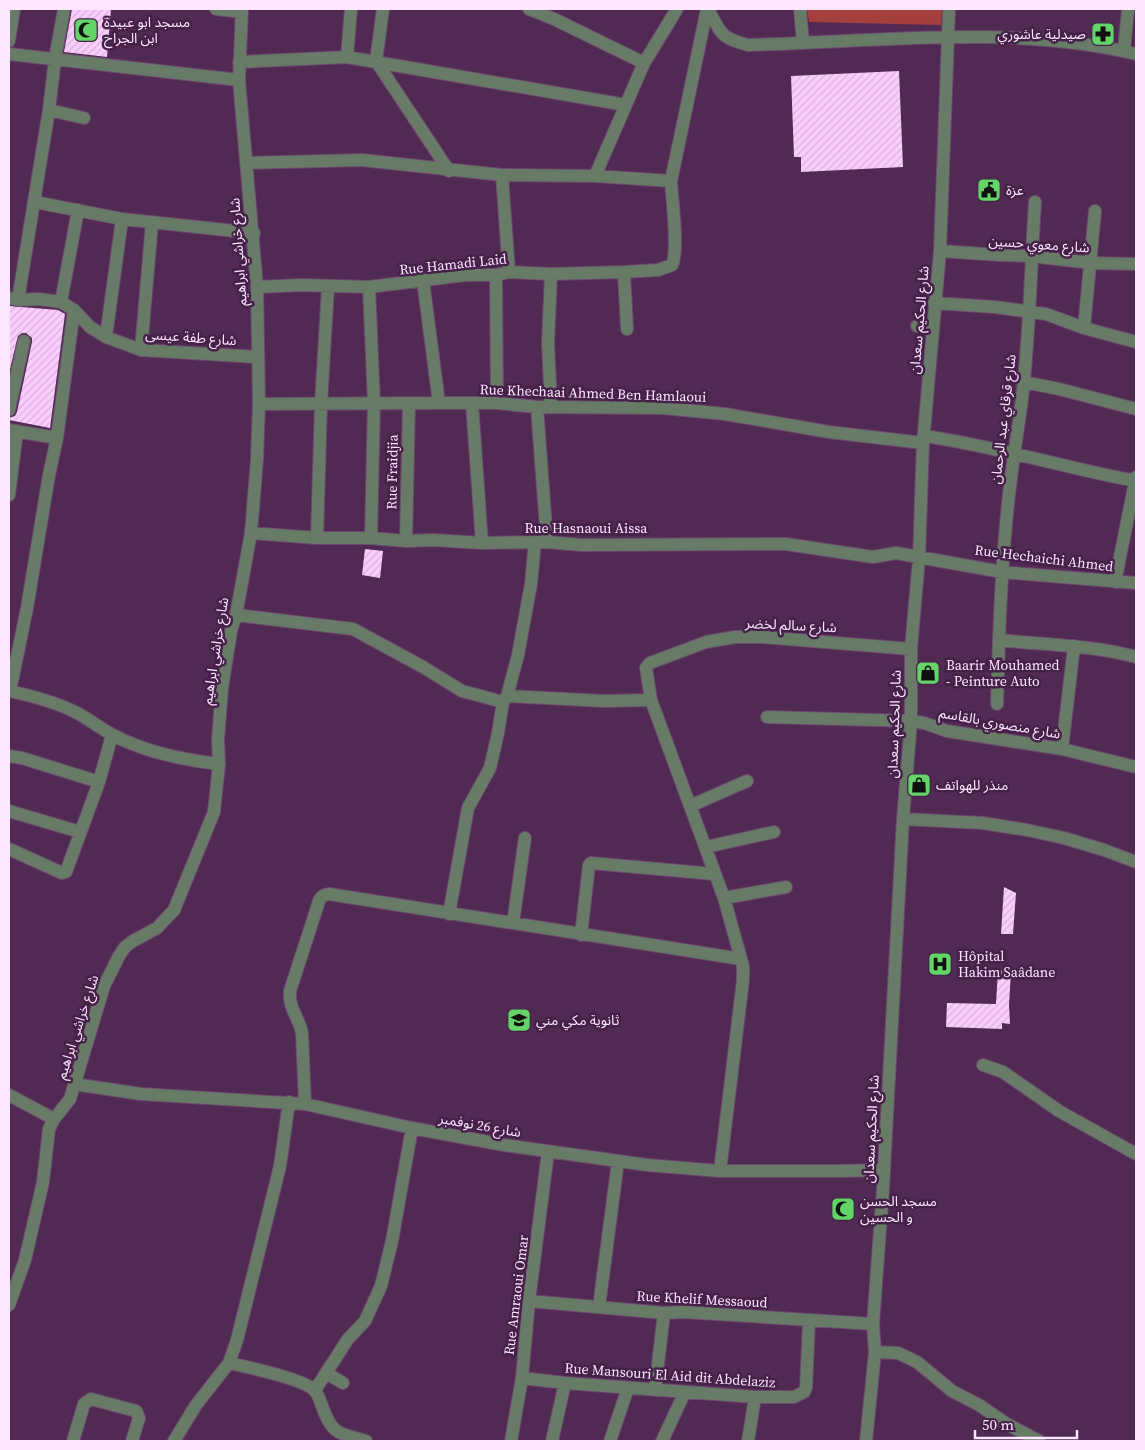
<svg xmlns="http://www.w3.org/2000/svg" width="1145" height="1450" viewBox="0 0 1145 1450" font-family="'Source Serif 4','Noto Sans Arabic',serif">
  <style>
    .green { fill: #a3403e }
    .building { fill: url(#building-hatch) }
    .lines { fill: none; stroke-linecap: round; stroke-linejoin: round }
    .minor-casing { stroke: #6c486f; stroke-width: 14 }
    .minor { stroke: #687b67; stroke-width: 12 }
    .labels { text-anchor: middle; stroke-width: 5; stroke-linejoin: round; paint-order: stroke }
    .poi-label { font-size: 14px; fill: #fde6ff; stroke: #452048; text-anchor: start }
    .street-label { font-size: 14px; fill: #fde6ff; stroke: #452048 }
  </style>
  <defs>
    <pattern id="building-hatch" width="6" height="6" patternUnits="userSpaceOnUse" patternTransform="scale(1.25)"><rect width="6" height="6" fill="#fbcdfe"/><path d="M-1 1l2-2M0 6l6-6M5 7l2-2" fill="none" stroke="#d8b2da"/></pattern>
  </defs>
  <rect width="100%" height="100%" fill="#502a53"/>
  <path class="green" d="M807 9H942L941 25 809 22Z"/>
  <path class="building" d="M72 9H111L107 57 64 52Z
    M899 71 903 167 801 172V157H794L791 76Z
    M9 306 58 310 65 314 50 428 9 420V418L15 416 17 412 32 342V338L26 333H22L18 336 9 373Z
    M365 549 383 551 380 578 362 575Z
    M1004 887 1016 893 1013 934H1001Z
    M998 970 1011 971 1009 1005 1010 1024 1002 1023V1029L946 1027 947 1003 996 1004Z"/>
  <g class="lines">
    <g class="minor-casing">
      <path id="minor" d="M216 9 242 12
        M383 9 376 61 449 171
        M529 9 554 19 644 63
        M708 9C721 33 720 38 748 45 875 42 1011 24 1136 54
        M800 9 803 43
        M9 41 14 9
        M1124 51 1128 9
        M9 54 239 80
        M347 57 351 9
        M239 62 347 57 626 105
        M49 110 84 118
        M246 163 362 160 502 175
        M595 176 644 63 677 9
        M35 202 122 219 254 233
        M1035 202C1031 261 1030 321 1024 380 1021 413 1015 445 1011 478 1004 532 1001 586 999 640 1045 645 1092 645 1136 657
        M940 251 1000 255 1031 256 1092 263 1136 264
        M509 272 502 175 595 176 671 181 707 9
        M624 272 658 270 672 265C679 251 672 199 671 181
        M551 274 548 343 551 406
        M496 275 497 403
        M423 280 439 403
        M257 287 302 285 369 287 465 275H496L509 272 551 274 624 272 627 329
        M369 287 374 403 371 538
        M9 298 18 300 38 299 61 302 74 310 90 327 106 337 141 350 258 357
        M18 300 49 110 55 59 64 9
        M61 302 78 210
        M934 303 995 307 1046 314 1084 328 1136 342
        M917 326 933 327
        M1084 328 1095 211
        M106 337 122 219
        M141 350 152 223
        M1024 382 1059 389 1136 409
        M472 403 482 543
        M259 404 439 403H497L537 407 663 408 725 414 829 432 923 443
        M537 407 547 542
        M9 410 24 341
        M9 430 57 438
        M924 436C996 446 1065 468 1136 481
        M9 495 17 431
        M251 533 317 538H371L406 541 433 540 482 543 547 542 581 545 786 544 873 557 896 553 1002 572 1136 583
        M317 538 321 403 328 287
        M406 541 409 404
        M1115 582 1136 477
        M236 615 353 629 423 667 462 691 503 702
        M9 691C33 696 57 702 79 714 90 720 100 728 111 734 144 752 183 760 219 764
        M10 691 27 608 49 475 57 438 74 310
        M507 696 604 701 651 700
        M997 704 999 640
        M767 717 911 721 924 723 947 731 1062 749 1136 767
        M1062 749 1074 646
        M9 756 22 758 99 782
        M690 806 747 781
        M9 811 80 832
        M903 819 983 823 1027 830 1064 838 1104 850 1136 862
        M706 847 774 832
        M9 849 62 873 66 872 99 782 112 735
        M724 898 786 887
        M449 914 468 808 490 768 498 733 503 702 507 696 518 655 531 584 535 542
        M513 923 525 838
        M581 935 589 865 591 863 714 874
        M983 1065 1003 1072 1059 1111 1136 1154
        M74 1084 141 1094 305 1104 412 1128 504 1145 647 1165 720 1171H841L883 1170
        M9 1095 54 1119
        M305 1104 302 1033C299 1018 288 1007 290 991L319 901C321 896 324 895 329 894L741 959
        M720 1171 743 980V966L724 898 651 700 646 668 650 663 706 642 735 637H762L911 649
        M529 1301 664 1313 684 1312 873 1324
        M9 1305 25 1260 43 1182 49 1129 54 1119 70 1099 104 986 119 956 125 947 133 941 157 928 174 910 214 812 219 764 218 740 222 688 231 631 236 615 251 533 257 459 259 404 257 287 239 80 242 9
        M599 1307 618 1161
        M875 1352 898 1353 917 1362 952 1391 979 1405 1007 1424 1039 1441
        M229 1363C247 1367 300 1378 313 1389 318 1393 320 1400 322 1406 332 1435 339 1433 366 1441
        M326 1373 343 1383
        M522 1378 565 1383 755 1397H794L804 1392 806 1388 809 1321
        M315 1390 348 1339 365 1321 381 1286 392 1241 412 1128
        M655 1390 664 1313
        M73 1441 84 1404 91 1399 136 1411 139 1418 132 1441
        M174 1441 196 1405 229 1363 237 1340 280 1166 289 1102
        M511 1441 522 1378 529 1301 548 1152
        M552 1441 565 1383
        M610 1441 628 1388
        M662 1441 685 1392
        M748 1441 755 1397
        M866 1441 875 1352 873 1324 883 1189 903 819 911 721V649L919 558 923 443 940 251 949 9"/>
    </g>
    <use href="#minor" class="minor"/>
  </g>
  <defs>
    <g id="mosque-square" transform="scale(1.25)"><rect x="-9" y="-9" width="18" height="18" rx="4" fill="#63d468" stroke="#452048"/><path d="M3.5-4.9A6 6 0 1 0 3.5 4.9A5 5 0 1 1 3.5-4.9Z" fill="#111"/></g>
    <g id="pharmacy-square" transform="scale(1.25)"><rect x="-9" y="-9" width="18" height="18" rx="4" fill="#63d468" stroke="#452048"/><path d="M-2-6h4v4h4v4h-4v4h-4v-4h-4v-4h4Z" fill="#111"/></g>
    <g id="civic-square" transform="scale(1.25)"><rect x="-9" y="-9" width="18" height="18" rx="4" fill="#63d468" stroke="#452048"/><path d="M-.6-6.5H3V-4.5H.6V-3L4-1V1h2V6H-6V1h2V-1L-.6-3ZM-1.2 2.5V6h2.4V2.5Z" fill="#111"/></g>
    <g id="shop-square" transform="scale(1.25)"><rect x="-9" y="-9" width="18" height="18" rx="4" fill="#63d468" stroke="#452048"/><path d="M-5-2.5h2.3a2.7 3.5 0 0 1 5.4 0H5L5.5 6h-11ZM-1.5-2.5h3a1.5 2.3 0 0 0-3 0Z" fill="#111"/></g>
    <g id="hospital-square" transform="scale(1.25)"><rect x="-9" y="-9" width="18" height="18" rx="4" fill="#63d468" stroke="#452048"/><path d="M-5-5h3v3.5h4V-5h3V5h-3V1.5h-4V5h-3Z" fill="#111"/></g>
    <g id="school-square" transform="scale(1.25)"><rect x="-9" y="-9" width="18" height="18" rx="4" fill="#63d468" stroke="#452048"/><path d="M0-5L7-2L0 1L-7-2ZM-4 1L0 2.5L4 1V4Q0 6-4 4Z" fill="#111"/></g>
  </defs>
  <g fill-rule="evenodd">
    <use href="#mosque-square" x="86" y="30"/>
    <use href="#pharmacy-square" x="1103" y="34"/>
    <use href="#civic-square" x="989" y="190"/>
    <use href="#shop-square" x="928" y="673"/>
    <use href="#shop-square" x="919" y="785"/>
    <use href="#hospital-square" x="940" y="964"/>
    <use href="#school-square" x="519" y="1020"/>
    <use href="#mosque-square" x="843" y="1209"/>
  </g>
  <g class="labels">
    <g class="poi-label">
      <text x="104" y="27">مسجد ابو عبيدة<tspan x="104" dy="16">ابن الجراح</tspan></text>
      <text x="1086" y="39" text-anchor="end">صيدلية عاشوري</text>
      <text x="1006" y="195">عزة</text>
      <text x="946" y="670">Baarir Mouhamed<tspan x="946" dy="16">- Peinture Auto</tspan></text>
      <text x="936" y="790">منذر للهواتف</text>
      <text x="958" y="961">Hôpital<tspan x="958" dy="16">Hakim Saâdane</tspan></text>
      <text x="536" y="1025">ثانوية مكي مني</text>
      <text x="860" y="1206">مسجد الحسن<tspan x="860" dy="16">و الحسين</tspan></text>
    </g>
    <g class="street-label">
      <text transform="translate(1039 244) rotate(4)" y="5">شارع معوي حسين</text>
      <text transform="translate(238 252) rotate(-94)" y="5">شارع خراشي ابراهيم</text>
      <text transform="translate(453 264) rotate(-6)" y="5">Rue Hamadi Laid</text>
      <text transform="translate(919 320) rotate(-85)" y="5">شارع الحكيم سعدان</text>
      <text transform="translate(191 337) rotate(4)" y="5">شارع طفة عيسى</text>
      <text transform="translate(593 393) rotate(2)" y="5">Rue Khechaai Ahmed Ben Hamlaoui</text>
      <text transform="translate(1003 419) rotate(-83)" y="5">شارع قرقاي عبد الرحمان</text>
      <text transform="translate(392 472) rotate(-89)" y="5">Rue Fraidjia</text>
      <text x="586" y="533">Rue Hasnaoui Aissa</text>
      <text transform="translate(1044 558) rotate(7)" y="5">Rue Hechaichi Ahmed</text>
      <text transform="translate(791 625) rotate(3)" y="5">شارع سالم لخضر</text>
      <text transform="translate(215 651) rotate(-81)" y="5">شارع خراشي ابراهيم</text>
      <text transform="translate(1000 723) rotate(10)" y="5">شارع منصوري بالقاسم</text>
      <text transform="translate(894 724) rotate(-88)" y="5">شارع الحكيم سعدان</text>
      <text transform="translate(77 1027) rotate(-72)" y="5">شارع خراشي ابراهيم</text>
      <text transform="translate(480 1125) rotate(10)" y="5">شارع 26 نوفمبر</text>
      <text transform="translate(871 1129) rotate(-87)" y="5">شارع الحكيم سعدان</text>
      <text transform="translate(516 1295) rotate(-83)" y="5">Rue Amraoui Omar</text>
      <text transform="translate(702 1299) rotate(3)" y="5">Rue Khelif Messaoud</text>
      <text transform="translate(670 1375) rotate(4)" y="5">Rue Mansouri El Aid dit Abdelaziz</text>
    </g>
  </g>
  <rect width="1145" height="1450" fill="none" stroke="#fde6ff" stroke-width="20"/>
  <path d="M975 1430v8h102v-8" fill="none" stroke="#fde6ff" stroke-width="2.5"/>
  <text x="982" y="1430" font-size="15" fill="#fde6ff" stroke="#452048" stroke-width="4" paint-order="stroke">50 m</text>
</svg>
